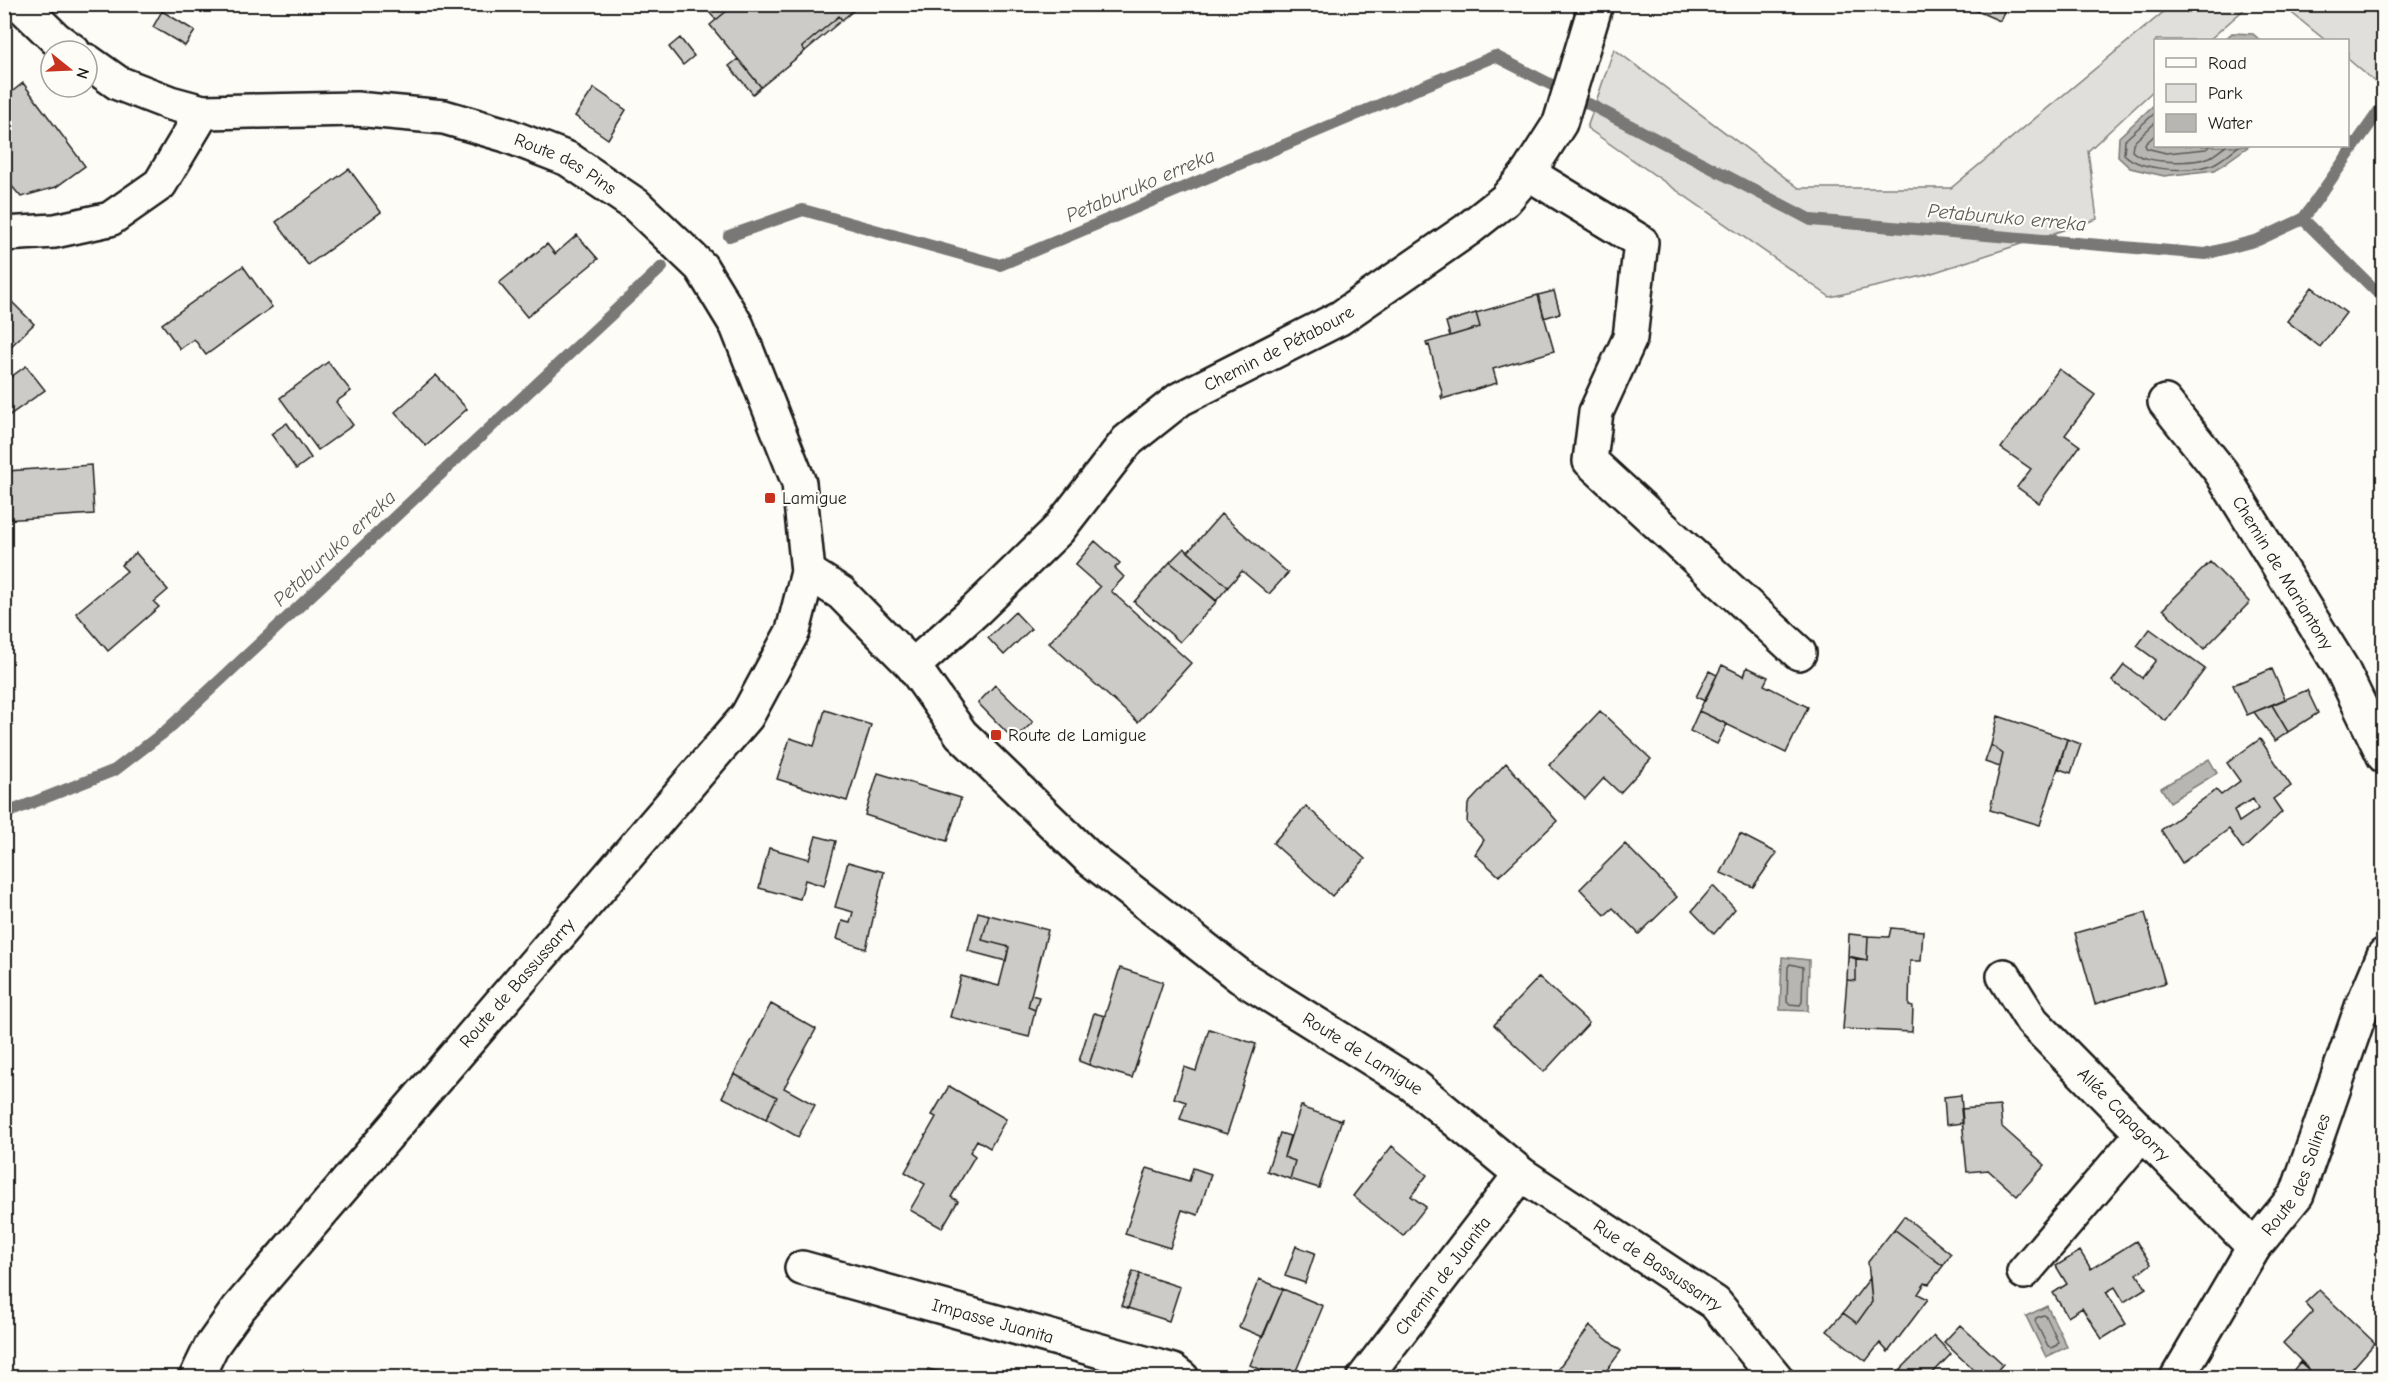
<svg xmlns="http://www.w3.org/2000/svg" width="2388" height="1382" viewBox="0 0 2388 1382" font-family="'Comic Neue',sans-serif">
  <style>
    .green { fill: #e0dfdb; stroke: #7e7e7c; stroke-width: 1.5 }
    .water { fill: #b7b6b2; stroke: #797876; stroke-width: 1.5 }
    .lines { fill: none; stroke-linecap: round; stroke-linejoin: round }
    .shore { stroke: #5a5a58; stroke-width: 1.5 }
    .stream { stroke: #797876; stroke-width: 12 }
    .building { fill: #cccbc8; stroke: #1c1c1c; stroke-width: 1.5; fill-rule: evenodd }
    .minor-casing { stroke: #1c1c1c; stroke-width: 38 }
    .minor { stroke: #fdfcf7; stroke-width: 33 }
    .poi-dot { fill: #c8321e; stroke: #fdfcf7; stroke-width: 2 }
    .labels { text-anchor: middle; stroke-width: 4.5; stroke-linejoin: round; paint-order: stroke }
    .street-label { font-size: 18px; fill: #1c1c1c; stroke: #fdfcf7 }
    .poi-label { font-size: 18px; fill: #1c1c1c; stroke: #fdfcf7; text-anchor: start }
    .water-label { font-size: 20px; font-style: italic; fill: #5a5a58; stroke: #fdfcf7 }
  </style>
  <rect width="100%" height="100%" fill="#fdfcf7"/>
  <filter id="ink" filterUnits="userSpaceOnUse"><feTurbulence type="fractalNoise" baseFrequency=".0167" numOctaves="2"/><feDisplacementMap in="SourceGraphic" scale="12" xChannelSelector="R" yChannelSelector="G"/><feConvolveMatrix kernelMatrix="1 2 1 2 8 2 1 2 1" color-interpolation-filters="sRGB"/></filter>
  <g filter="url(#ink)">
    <path class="green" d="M2172 5H2249L2209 40H2156L2155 89 2088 151 2097 219 1923 276 1830 297 1587 128 1614 49 1799 188H1951Z
      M2282 5H2383V89L2348 59V40H2325Z"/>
    <path class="water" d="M2232 33 2253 34 2260 40H2224Z
      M2155 104 2156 146H2249L2215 170 2164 176 2130 168 2118 157 2119 137Z
      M2209 759 2217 773 2170 802 2161 788Z
      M1782 957 1809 960 1808 1011 1780 1010Z
      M2047 1306 2067 1347 2046 1357 2026 1316Z"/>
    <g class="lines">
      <path class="shore" d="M2156 112 2125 140 2124 154C2142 172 2188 172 2211 165 2221 162 2231 151 2239 146
        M2156 122 2133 143 2132 151C2145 164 2194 164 2210 157 2216 154 2221 149 2226 146
        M2156 134 2145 144 2146 148 2166 153 2206 149 2210 146
        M1790 964 1803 967 1802 1002 1800 1005 1789 1004 1787 1002 1788 967Z
        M2043 1315 2046 1316 2058 1342 2057 1345 2051 1348 2048 1347 2035 1321 2036 1318Z"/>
      <path class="stream" d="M1589 104 1811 220 2205 254 2258 240 2303 219 2384 104
        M2303 219 2384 299
        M729 236 803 210 1000 265 1495 56 1554 86
        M4 814 115 770 167 730 662 267"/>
    </g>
    <path class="building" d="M718 4H735L716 20 709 12Z
      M735 4H858L859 6 842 20 839 16 802 47 805 51 761 87 710 25Z
      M1961 4H2007L2000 21Z
      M162 11 195 31 185 46 153 27Z
      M839 16 842 20 805 51 802 47Z
      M680 38 694 56 683 65 669 47Z
      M738 59 761 87 753 94 729 66Z
      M23 83 85 166 56 187 21 197 4 177V136L9 133 4 128V98Z
      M594 88 626 110 608 139 575 116Z
      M349 169 381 212 308 265 276 222Z
      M577 235 598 259 527 317 499 283 547 244 555 254Z
      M243 266 272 307 206 355 194 339 180 349 162 324Z
      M2312 287 2346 313 2320 347 2287 321Z
      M1554 291 1560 313 1544 318 1538 295Z
      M4 294 34 324 4 353Z
      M1538 295 1554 351 1493 369 1497 383 1442 399 1441 396H1443L1429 345 1427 346 1426 343 1480 327 1476 313Z
      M1476 313 1480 327 1450 336 1446 322Z
      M328 362 351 391 336 402 353 425 318 450 280 398Z
      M26 366 45 390 4 419V382Z
      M2059 369 2095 395 2065 435 2080 446 2039 503 2017 487 2031 469 2001 448Z
      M436 375 467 409 426 446 395 412Z
      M287 423 311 458 296 469 271 434Z
      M91 465 94 514 4 520V488L8 487 7 471Z
      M1221 514 1288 573 1269 594 1242 571 1228 587 1188 552Z
      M1095 541 1120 563 1115 568 1124 577 1111 591 1191 663 1138 722 1049 643 1100 587 1075 565Z
      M1184 548 1228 587 1216 601 1170 562Z
      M136 553 168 590 154 602 159 607 108 651 76 613 127 571 121 565Z
      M1170 562 1217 601 1180 642 1134 602Z
      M2210 562 2250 602 2204 649 2163 609Z
      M1015 612 1031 629 1004 655 988 638Z
      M2150 629 2205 669 2166 721 2112 681 2124 665 2142 678 2156 660 2137 646Z
      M1722 665 1744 676 1747 667 1768 677 1764 685 1808 707 1786 753 1699 711Z
      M2272 669 2285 699 2247 715 2233 685Z
      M1709 671 1717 675 1705 701 1696 697Z
      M995 685 1033 722 1014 740 978 703Z
      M2307 690 2318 713 2288 732 2272 705Z
      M2272 705 2288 732 2275 741 2254 712Z
      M825 710 871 725 847 801 777 779 790 738 814 746Z
      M1600 711 1651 759 1620 793 1604 778 1585 799 1549 765Z
      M1699 711 1727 724 1717 744 1690 731Z
      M1998 716 2067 739 2040 825 1990 810 2003 754 1991 745Z
      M2067 739 2081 744 2071 773 2059 769Z
      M2260 739 2291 786 2273 799 2282 812 2243 849 2229 829 2182 863 2161 830 2216 790 2221 795 2240 781 2227 763ZM2253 799 2258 809 2239 822 2234 810Z
      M1991 745 2003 754 2000 767 1985 762Z
      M1506 763 1557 821 1499 876 1475 854 1484 840 1467 823 1468 804Z
      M878 773 961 798 947 841 865 815Z
      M1306 806 1365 859 1332 896 1273 843Z
      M1740 834 1777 853 1753 887 1721 873Z
      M816 836 836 841 824 886 805 880 800 899 759 888 769 848 809 859Z
      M1625 844 1677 897 1639 934 1613 908 1605 915 1580 889Z
      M848 862 884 872 866 949 837 939 842 921 850 923 853 912 835 907Z
      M1713 886 1735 909 1714 934 1692 911Z
      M978 912 989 915 982 940 1009 947 1006 961 968 951Z
      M2145 913 2165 983 2095 1004 2075 933Z
      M989 915 1048 930 1028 1007 1035 1010 1029 1037 950 1017 961 976 999 986 1009 947 982 940Z
      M1891 928 1923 931 1921 961H1910L1909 1006 1913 1007 1912 1032 1843 1029 1847 980 1856 981V959L1867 960 1868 936 1889 937Z
      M1849 934 1868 936 1867 960 1848 956Z
      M1848 956 1856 959V981L1847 980Z
      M1120 968 1163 982 1132 1078 1089 1065Z
      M1539 977 1589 1023 1544 1072 1494 1025Z
      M1031 995 1039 997 1035 1010 1028 1007Z
      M771 1004 816 1029 784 1088 815 1105 798 1137 766 1119 777 1097 734 1074Z
      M1094 1013 1105 1016 1089 1065 1079 1061Z
      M1209 1029 1256 1044 1227 1134 1180 1119 1186 1102 1174 1098 1184 1067 1196 1071Z
      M734 1074 777 1097 766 1119 722 1097Z
      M949 1086 1006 1119 990 1148 977 1140 970 1152 975 1156 951 1197 958 1201 942 1228 910 1210 925 1184 905 1172 936 1117 932 1115Z
      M1961 1095 1963 1123 1946 1125 1944 1097Z
      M1301 1106H1303V1108L1339 1120 1342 1119 1319 1188 1290 1179 1295 1161 1284 1157Z
      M2000 1106 2002 1127 2045 1165 2017 1196 1988 1170 1967 1172 1961 1109Z
      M1280 1133 1290 1136 1284 1157 1295 1161 1290 1179 1267 1171Z
      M1392 1146 1427 1175 1411 1196 1426 1207 1403 1236 1353 1196Z
      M1147 1168 1189 1181 1193 1168 1211 1174 1198 1215 1182 1210 1170 1248 1125 1234Z
      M1904 1216 1951 1254 1943 1266 1894 1229Z
      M1894 1229 1943 1266 1929 1284 1925 1283 1918 1294 1928 1299 1888 1352 1880 1343 1866 1361 1827 1331 1843 1313 1857 1323 1872 1302 1868 1262Z
      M2136 1241 2151 1264 2137 1274 2146 1288 2124 1302 2115 1287 2106 1292 2126 1324 2102 1339 2082 1308 2068 1317 2053 1293 2067 1284 2056 1266 2080 1251 2091 1269Z
      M1296 1246 1315 1253 1305 1283 1285 1276Z
      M1133 1271 1140 1274 1128 1308 1121 1306Z
      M1140 1274 1180 1287 1169 1321 1128 1308Z
      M1870 1278 1872 1302 1857 1323 1843 1313Z
      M1259 1279 1283 1289 1263 1337 1239 1327Z
      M1283 1289 1323 1306 1293 1378H1281L1250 1365Z
      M2319 1290 2375 1343 2344 1378H2318L2283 1343 2313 1312 2305 1303Z
      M1960 1325 2003 1364 1990 1378H1982L1944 1342Z
      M1590 1326 1621 1351 1601 1378H1551Z
      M1934 1336 1951 1354 1928 1378H1892Z
      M2300 1362 2318 1378H2298L2292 1372Z
      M928 1369 961 1377V1378H926Z"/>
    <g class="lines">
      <g class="minor-casing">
        <g id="minor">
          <path d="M20 4 56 39 73 51"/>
          <path id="s1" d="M87 61 118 83 170 103 203 112 356 109 444 117 506 135 568 159 636 205 701 267 737 326 799 483 808 572 793 631 747 716 238 1309 211 1347 196 1378"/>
          <path d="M1528 173 1641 242 1630 338 1596 412 1590 461 1799 653"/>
          <path d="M4 234 55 231 110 219 160 184 203 112"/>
          <path id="s2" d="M2165 402 2221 472 2342 669 2384 756"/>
          <path id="s3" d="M808 572 841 593 913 666 961 734 1089 858 1241 977 1412 1084 1521 1174 1715 1303 1776 1378"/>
          <path id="s4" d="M913 666 977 609 1058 530 1127 441 1180 399 1340 318 1467 230 1505 200 1528 173 1560 123 1596 4"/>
          <path id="s5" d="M2004 976 2032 1021 2254 1247"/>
          <path id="s6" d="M802 1268 1173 1371 1182 1378"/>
          <path d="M2024 1272 2142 1134"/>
          <path id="s7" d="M1364 1378 1521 1174"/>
          <path id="s8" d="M2177 1378 2254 1247 2297 1194 2362 1007 2384 955"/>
        </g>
      </g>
      <use href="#minor" class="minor"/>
    </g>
  </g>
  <g class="poi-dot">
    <rect x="764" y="492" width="12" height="12" rx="3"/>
    <rect x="990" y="729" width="12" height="12" rx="3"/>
  </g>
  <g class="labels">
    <g class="street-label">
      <text dy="6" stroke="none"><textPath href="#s1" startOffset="500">Route des Pins</textPath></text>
      <text dy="6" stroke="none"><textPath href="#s4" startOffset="490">Chemin de Pétaboure</textPath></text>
      <text dy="6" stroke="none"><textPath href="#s2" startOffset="208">Chemin de Mariantony</textPath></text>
      <text transform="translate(517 983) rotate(-49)" y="6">Route de Bassussarry</text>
      <text dy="6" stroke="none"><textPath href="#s3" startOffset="740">Route de Lamigue</textPath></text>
      <text dy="6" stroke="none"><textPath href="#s5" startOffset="184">Allée Capagorry</textPath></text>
      <text dy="6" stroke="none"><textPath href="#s8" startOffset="237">Route des Salines</textPath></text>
      <text dy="6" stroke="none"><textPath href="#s3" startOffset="1104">Rue de Bassussarry</textPath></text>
      <text dy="6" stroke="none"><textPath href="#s7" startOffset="129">Chemin de Juanita</textPath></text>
      <text dy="6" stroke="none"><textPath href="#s6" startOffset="198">Impasse Juanita</textPath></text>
    </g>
    <g class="poi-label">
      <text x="782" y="504">Lamigue</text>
      <text x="1008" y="741">Route de Lamigue</text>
    </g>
    <g class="water-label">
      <text transform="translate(1140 185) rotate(-23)" y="7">Petaburuko erreka</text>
      <text transform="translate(2007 217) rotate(5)" y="7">Petaburuko erreka</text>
      <text transform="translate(334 548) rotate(-43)" y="7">Petaburuko erreka</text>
    </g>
  </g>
  <rect width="2388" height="1382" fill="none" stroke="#fdfcf7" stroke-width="24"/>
  <rect x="12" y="12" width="2364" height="1358" fill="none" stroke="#1c1c1c" stroke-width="2" filter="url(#ink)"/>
  <rect x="2154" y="39" width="195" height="108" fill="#fdfcf7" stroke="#a3a29f" stroke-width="1.5"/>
  <rect x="2166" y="58" width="30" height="9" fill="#fdfcf7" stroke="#a3a29f" stroke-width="1.5"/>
  <text x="2208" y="69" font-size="18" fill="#1c1c1c">Road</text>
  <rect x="2166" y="84" width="30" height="18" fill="#e0dfdb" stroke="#a3a29f" stroke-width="1.5"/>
  <text x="2208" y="99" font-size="18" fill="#1c1c1c">Park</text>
  <rect x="2166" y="114" width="30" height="18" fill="#b7b6b2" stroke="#a3a29f" stroke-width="1.5"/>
  <text x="2208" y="129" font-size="18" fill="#1c1c1c">Water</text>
  <g transform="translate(69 69) rotate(108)"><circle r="28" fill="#fdfcf7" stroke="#a3a29f" stroke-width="1.5"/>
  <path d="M0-4.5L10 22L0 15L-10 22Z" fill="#c8321e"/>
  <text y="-9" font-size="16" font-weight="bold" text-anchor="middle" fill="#1c1c1c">N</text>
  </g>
</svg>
